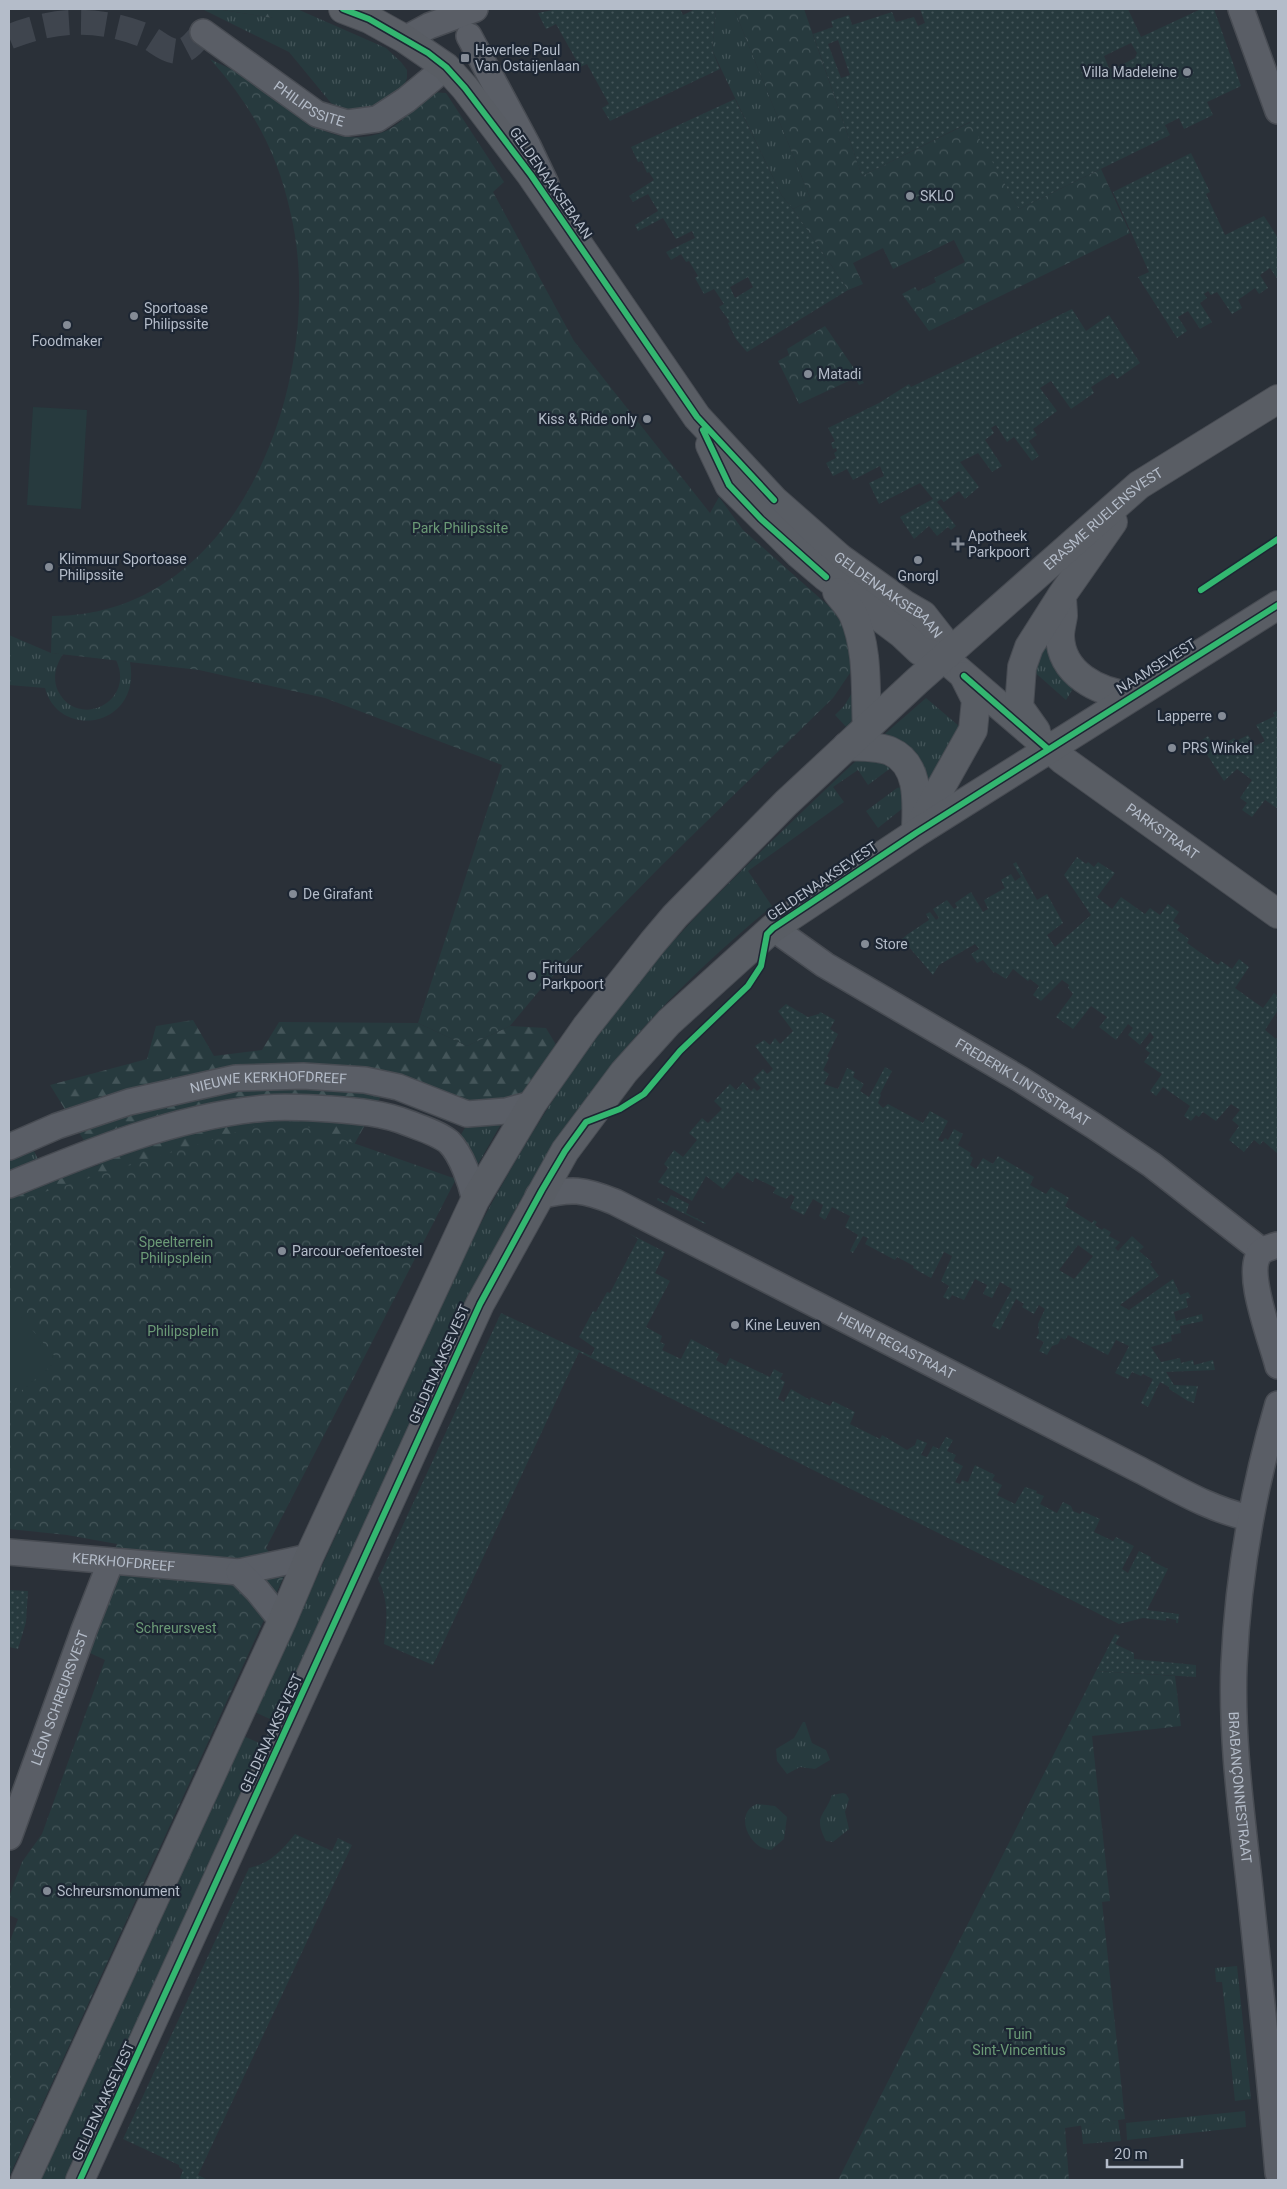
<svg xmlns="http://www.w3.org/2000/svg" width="1287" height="2189" viewBox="0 0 1287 2189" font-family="Roboto,sans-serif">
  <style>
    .grass { fill: url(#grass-tufts) }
    .forest { fill: url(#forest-firs) }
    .park { fill: url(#park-crowns) }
    .garden { fill: url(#garden-dots); fill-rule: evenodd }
    .pitch { fill: #273a3e }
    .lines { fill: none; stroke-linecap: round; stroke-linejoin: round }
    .street-tunnel { stroke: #3f454e; stroke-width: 25; stroke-dasharray: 25 12; stroke-linecap: butt }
    .street-casing { stroke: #484c53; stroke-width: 28 }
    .secondary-casing { stroke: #484c53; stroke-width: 30 }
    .street { stroke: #5a5e66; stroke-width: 25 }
    .secondary { stroke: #595d64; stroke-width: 28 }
    .cycleway-casing { stroke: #1d2633; stroke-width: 9 }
    .cycleway { stroke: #33b770; stroke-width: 6 }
    .poi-dot { fill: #848b96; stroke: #1d2633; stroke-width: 2 }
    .labels { text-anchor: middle; stroke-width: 4.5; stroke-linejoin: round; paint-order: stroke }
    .poi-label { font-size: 14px; fill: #b4bcc9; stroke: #1d2633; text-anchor: start }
    .street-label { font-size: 14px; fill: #b4bcc9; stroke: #1d2633 }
    .park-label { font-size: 14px; fill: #6b9a76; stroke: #1d2633 }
  </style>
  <defs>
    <pattern id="grass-tufts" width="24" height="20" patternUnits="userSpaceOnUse" patternTransform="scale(1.25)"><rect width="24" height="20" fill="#273a3e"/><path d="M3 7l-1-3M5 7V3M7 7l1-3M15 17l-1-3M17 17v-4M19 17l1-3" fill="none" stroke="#445559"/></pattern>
    <pattern id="forest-firs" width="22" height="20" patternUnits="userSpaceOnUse" patternTransform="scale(1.25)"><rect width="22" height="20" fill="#273a3e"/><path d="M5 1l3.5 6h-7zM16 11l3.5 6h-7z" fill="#445559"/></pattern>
    <pattern id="park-crowns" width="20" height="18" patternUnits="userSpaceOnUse" patternTransform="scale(1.25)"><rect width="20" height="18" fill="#273a3e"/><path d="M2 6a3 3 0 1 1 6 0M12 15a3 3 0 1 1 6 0" fill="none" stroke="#445559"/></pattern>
    <pattern id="garden-dots" width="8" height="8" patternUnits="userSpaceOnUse" patternTransform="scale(1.25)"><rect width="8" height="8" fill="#273a3e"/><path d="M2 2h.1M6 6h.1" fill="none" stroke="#445559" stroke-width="1.8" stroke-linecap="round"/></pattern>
  </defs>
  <rect width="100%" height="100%" fill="#2a3038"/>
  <path class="grass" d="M202 9H216L273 18V9H297L386 48 401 62 407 70V78L403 88 387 100 365 111 348 112 331 103 289 52Z
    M716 9H734L811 200 793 209 782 196 712 50Z
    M9 635 51 653 63 654C56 665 52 678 58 691 78 730 136 702 116 660L130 662C142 727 59 741 45 688L9 685Z
    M1045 639 1074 687 1066 700 1031 669Z
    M855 688C856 703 855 715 848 729L835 715 844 706Z
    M926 698 959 726 929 782 923 767 879 739Z
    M863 759 882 761 892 767 868 785 858 770 833 787 844 802 748 871 772 906C705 962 642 1022 590 1093 507 1206 451 1333 394 1460 355 1548 314 1634 274 1721L255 1712 462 1260C510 1164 567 1072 633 987 651 964 672 943 691 922 740 871 791 822 843 773L856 761Z
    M902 787 903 808 878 828 866 811 897 788Z
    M500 1119 501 1124 478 1164 459 1138 469 1121Z
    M33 1149 38 1159V1164L9 1176V1159Z
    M803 1722H805L812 1743 826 1750 830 1760 815 1769 800 1767 787 1774 777 1761 776 1749 794 1738Z
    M243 1736 264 1745 65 2180H40Z
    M843 1793 846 1794 849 1799 845 1812 849 1829 833 1842 826 1841C813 1815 824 1818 832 1795Z
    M757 1804 775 1806 787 1817 784 1839 771 1850C749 1849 733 1813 757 1804Z
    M1237 1966 1251 2099 1235 2101 1222 1982H1216L1215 1968Z
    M1245 2111 1246 2127 1127 2140 1126 2123Z
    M1118 2120 1121 2141 1083 2144 1081 2125Z"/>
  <path class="forest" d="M216 9H273V18Z
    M193 1020 214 1056 262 1050 279 1022 418 1023 467 1046 510 1026 546 1028 564 1058 532 1104 467 1114 394 1073 346 1159 9 1295V1165L33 1182 99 1165 50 1085 147 1059 156 1026Z"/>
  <path class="park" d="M734 9H804L862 176 971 122 1019 209 1101 169 1130 233 929 331 902 294 915 287 918 291 936 282 934 278 965 262 954 240 893 269 883 248 853 263 863 284 848 290 793 209 811 200Z
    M210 59C221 65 234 69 244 76 287 103 321 150 378 134 398 129 416 106 431 92L446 93 504 182 493 192 574 341 710 513 719 497 743 530 831 608 845 628 851 656 850 673 833 698 662 865 544 985 510 1026 467 1046 418 1023 502 765 325 698 199 670 51 653 52 616C243 617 327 372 291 215 278 153 252 106 210 59Z
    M825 326 864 383 859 385 855 378 799 404 778 361 789 355 787 349Z
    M282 1118 456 1179 266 1548 285 1574 9 2177V1944L18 1919 9 1915V1897L22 1862 42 1834 105 1660 77 1647 117 1544 67 1535 9 1529V1203Z
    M1096 1671 1175 1676 1181 1726 1092 1736 1110 1901 1102 1902 1125 2119 1065 2128 1069 2180H838Z"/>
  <path class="garden" d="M558 9H680L683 15 695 9H716L712 50 720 69 610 121 602 108 609 104 587 64 580 67 556 24 546 29 538 13Z
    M920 9H1128L1141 37 1201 9H1214L1241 86 1207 102 1213 115 1184 129 1179 118 1165 125 1170 135 1019 209 970 122 862 176 813 34 833 27 831 21 849 15 852 25 892 12 896 22 914 17 918 26 925 23ZM838 40 850 75 841 78 828 44ZM1131 43 1137 53 1135 58 1113 69 1109 68 1104 56Z
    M735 99 782 196 793 209 848 290 747 352 736 339 728 323 730 322 719 307 724 304 714 289 704 294 695 278 698 276 689 261 686 262 681 254 671 260 666 252 695 238 692 231 676 239 663 218 638 231 635 225 658 211 648 194 633 202 629 196 654 180 649 172 647 173 642 161 638 162 631 147ZM748 277 753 287 735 298 730 287Z
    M1191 153 1210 192 1206 194 1225 235 1264 216 1278 238V280L1270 268 1260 275 1268 288 1259 294 1255 288 1238 300 1242 308 1232 314 1217 292 1211 295 1208 291 1204 294 1207 298 1200 303 1212 322 1200 329 1188 311 1178 317 1187 331 1177 338 1138 277 1149 272 1113 192Z
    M1072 309 1086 331 1109 315 1140 363 1117 379 1113 373 1091 387 1094 393 1071 409 1051 381 1040 388 1057 411 1033 429 1037 435 1029 441 1039 456 1032 461 1014 437 1007 442 996 425 991 428 994 433 985 440 1002 466 992 472 978 453 960 462 979 487 965 499 959 491 944 502 941 499 937 502 956 526 951 530 948 527 937 536 929 526 914 539 900 517 933 499 920 483 879 504 869 483 884 476 880 466 853 480 847 469 833 476 826 463 836 458 834 453 837 451 836 448 833 449 831 443 835 441 828 428 879 403 909 384 911 387Z
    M1278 710V809L1265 800 1252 817 1242 810 1247 803 1240 798 1252 780 1237 769 1224 781 1199 742 1208 736 1214 746 1218 744 1220 747 1234 738 1236 741 1248 735 1255 746 1265 741 1256 725 1275 716 1273 713Z
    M1077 857 1086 864 1088 862 1094 867 1098 862 1115 873 1097 897 1112 909 1121 897 1145 914 1150 908 1160 915 1168 904 1179 912 1173 921 1180 926 1177 930 1189 939 1187 943 1218 965 1221 961 1232 969 1239 959 1249 967 1235 988 1263 1008 1274 993 1278 996V1010L1265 1030 1276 1039 1278 1036V1154L1263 1141 1260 1145 1254 1140 1244 1152 1229 1140 1239 1126 1232 1120 1240 1110 1231 1104 1216 1121 1203 1112 1199 1117 1196 1115 1191 1121 1184 1116 1190 1106 1163 1087 1156 1096 1150 1091 1162 1074 1144 1062 1150 1053 1145 1049 1154 1037 1150 1032 1140 1045 1128 1035 1133 1028 1128 1024 1116 1040 1099 1027 1107 1017 1091 1006 1073 1029 1056 1017 1073 994 1068 988 1069 985 1062 980 1041 1001 1033 995 1039 986 1030 979 1028 981 1013 969 1006 979 995 972 994 973 983 960 977 963 971 954 979 949 975 944 939 965 933 975 902 939 908 934 929 920 926 914 930 912 936 920 939 918 933 909 947 900 954 909 957 907 955 903 971 892 983 912 988 909 984 900 1005 888 1001 880 1011 874 1015 881 1021 877 1013 864 1016 862 1037 900 1047 894 1063 923 1047 935 1055 947 1091 915 1064 875Z
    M786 1004 808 1017 819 1014 820 1012 835 1020 830 1029 838 1034 827 1056 829 1058 823 1070 829 1074 824 1084 838 1089 847 1068 855 1072 853 1077 864 1084 860 1091 869 1097 885 1067 892 1071 880 1094 881 1095 878 1103 883 1108 888 1104 923 1123 930 1111 948 1121 938 1140 942 1142 945 1138 948 1140 954 1129 963 1134 958 1145 971 1153 970 1156 973 1158 970 1165 976 1169 983 1158 993 1164 998 1156 1034 1177 1030 1185 1046 1194 1051 1187 1069 1198 1065 1206 1092 1223 1094 1220 1097 1222 1095 1225 1102 1230 1104 1228 1111 1232 1109 1236 1120 1242 1115 1248 1118 1251 1132 1236 1144 1247 1139 1251 1152 1262 1150 1264 1159 1276 1120 1305 1129 1310 1173 1279 1180 1295 1188 1292 1191 1297 1186 1299 1188 1307 1174 1312 1176 1321 1202 1314 1203 1321 1180 1326 1181 1333 1171 1335 1172 1341 1151 1347 1161 1362 1180 1358 1181 1363 1193 1360 1194 1365 1213 1360 1215 1370 1166 1372 1174 1385 1198 1386 1194 1403 1188 1401 1169 1389V1387L1160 1382 1148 1407 1141 1403 1153 1379 1143 1374 1141 1376 1132 1372 1128 1379 1115 1373 1129 1346 1116 1340 1108 1355 1068 1335 1065 1340 1061 1338 1058 1344 1052 1346 1047 1355 1039 1351 1044 1342 1036 1338 1039 1333 1038 1324 1045 1309 1039 1305 1034 1314 1022 1307 1024 1304 1016 1299 1000 1330 992 1326 1012 1289 1000 1282 992 1298 983 1294 987 1285 975 1279 964 1300 952 1295 949 1300 943 1297 949 1286 941 1281 952 1256 944 1252 931 1278 913 1268 914 1266 897 1257 895 1260 865 1244 868 1238 863 1236 853 1253 850 1251 858 1235 845 1227 850 1216 832 1207 825 1220 819 1216 823 1205 813 1199 804 1215 790 1208 795 1197 791 1194 786 1199 773 1193 776 1188 755 1178 753 1182 737 1172 723 1189 706 1176 692 1201 658 1182 668 1168 664 1164 674 1150 683 1157 697 1140 689 1133 702 1118 708 1123 722 1109 714 1101 730 1084 736 1090 743 1082 751 1091 754 1088 757 1091 761 1088 753 1079 763 1069 767 1074 773 1069 755 1046 764 1040 770 1045 775 1038 780 1044 793 1031 778 1011ZM1078 1245 1093 1256 1074 1279 1059 1270Z
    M671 1195 689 1204 686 1213 706 1223 705 1224 657 1200 658 1198 667 1203Z
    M628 1233 665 1252 655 1273 670 1281 646 1327 662 1336 660 1342 665 1344 662 1350 681 1359 691 1339 719 1354 716 1360 726 1366 730 1358 770 1377 774 1369 783 1374 780 1379 785 1382 778 1399 784 1402 791 1389 810 1400 811 1397 830 1406 833 1401 855 1412 850 1424 880 1439 882 1435 907 1450 915 1445 917 1439 927 1443 921 1455 927 1457 933 1446 939 1449 946 1437 953 1440 947 1451 956 1455 953 1461 963 1466 955 1482 960 1484 962 1480 968 1482 975 1465 995 1475 992 1480 1002 1485 997 1495 1015 1504 1025 1487 1037 1491 1036 1493 1044 1496 1040 1504 1057 1513 1063 1502 1071 1506 1073 1511 1080 1514 1082 1511 1100 1519 1094 1532 1113 1541 1116 1537 1134 1546 1122 1569 1128 1573 1139 1551 1151 1557 1150 1560 1168 1569 1147 1610 1179 1614 1178 1623H1176V1620L1166 1618V1621L1143 1618 1119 1624 579 1352 433 1665 384 1644C387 1620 389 1601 378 1579L501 1313 591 1356 595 1348 579 1337 593 1311 596 1312 607 1292 610 1293 638 1239Z
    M9 1590 28 1591 26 1622 18 1649 9 1647Z
    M1115 1634 1120 1636 1115 1644 1134 1653V1659L1196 1665V1677L1096 1671Z
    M295 1834 332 1851 338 1838 352 1845 198 2175 208 2180H183L180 2178 183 2170 179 2167V2165L123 2139 249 1868C271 1863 281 1851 295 1834Z"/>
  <path class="pitch" d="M33 407 87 410 81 509 27 505Z
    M9 1303 58 1360 20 1392 9 1379Z"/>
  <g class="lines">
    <path class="street-tunnel" d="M9 37C56 18 98 17 146 36 157 41 167 53 180 51 190 50 197 39 203 32"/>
    <g class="street-casing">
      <g id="street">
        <path d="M1241 9 1278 111"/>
        <path id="s1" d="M203 32 317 114 347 123 377 119 406 100 446 67"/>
        <path d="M469 36 528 146 546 184"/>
        <path d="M405 39 429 26 475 9"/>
        <path id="s2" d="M773 928 825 965 1020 1079 1094 1126 1152 1165 1262 1251"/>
        <path id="s3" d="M9 1147 57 1126 129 1102 236 1078 303 1076 365 1080 398 1087 467 1114 506 1111 532 1104"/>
        <path d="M9 1185C91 1151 177 1116 266 1108 287 1106 309 1108 330 1109 357 1111 383 1113 408 1123 421 1128 438 1133 449 1142 462 1155 471 1183 475 1200"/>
        <path id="s4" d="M538 1196C572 1188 583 1189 615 1202L1140 1470C1175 1488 1211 1510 1250 1518"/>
        <path d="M1277 1245C1272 1247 1266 1248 1262 1251 1242 1268 1273 1344 1278 1366"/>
        <path id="s5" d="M1278 1404C1253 1489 1238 1576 1234 1665 1231 1740 1242 1816 1250 1890 1260 1984 1270 2079 1278 2173"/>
        <path id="s6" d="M9 1552 239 1572 309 1557"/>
        <path d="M239 1572 257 1590 282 1621"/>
        <path id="s7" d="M9 1837 84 1630 111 1561"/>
      </g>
    </g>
    <g class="secondary-casing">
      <g id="secondary">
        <path id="s8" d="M343 9 369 19 405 39 446 67 465 88 531 175 697 417 774 500 840 558 904 604 923 615 941 638 944 658"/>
        <path id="s9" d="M710 445 729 485 799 554 826 577 902 634 920 651 944 658 1063 760 1278 914"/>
        <path d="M837 592C842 599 849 606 853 614 869 650 865 690 867 729"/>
        <path d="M1062 597C1062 603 1063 610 1063 616 1062 623 1060 629 1060 636 1061 674 1098 692 1131 696"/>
        <path d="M1036 731 1019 707 1022 667 1029 647 1062 595 1113 522"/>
        <path d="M847 746C860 747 878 746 890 751 920 764 917 802 916 829"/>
        <path d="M917 830 973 730 976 700 964 676"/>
        <path id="s10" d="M25 2180 282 1621 309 1557 475 1200 532 1104 586 1027 653 942 675 916 786 803 917 681 1139 485 1278 399"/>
        <path d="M80 2180 480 1304 565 1151 624 1072 669 1022 773 928 916 833 1278 605"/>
      </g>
    </g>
    <use href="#street" class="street"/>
    <use href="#secondary" class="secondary"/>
    <g class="cycleway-casing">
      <path id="cycleway" d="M343 9 369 19 428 53 446 67 465 88 531 175 697 417 774 500
        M703 430 729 485 761 519 826 577
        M1201 590 1278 539
        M964 676 1048 749
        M80 2180 480 1304 542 1190 565 1151 586 1122 620 1109 644 1094 680 1051 748 986 761 966 767 934 773 928 916 833 1278 605"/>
    </g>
    <use href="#cycleway" class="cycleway"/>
  </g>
  <g class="poi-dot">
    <rect x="460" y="53" width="10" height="10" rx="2.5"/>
    <circle cx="1187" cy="72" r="5"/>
    <circle cx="910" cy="196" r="5"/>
    <circle cx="134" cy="316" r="5"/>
    <circle cx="67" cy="325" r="5"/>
    <circle cx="808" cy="374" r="5"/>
    <circle cx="647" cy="419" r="5"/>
    <path d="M955.5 536.5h5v5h5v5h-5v5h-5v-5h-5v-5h5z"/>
    <circle cx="918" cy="560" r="5"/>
    <circle cx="49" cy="567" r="5"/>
    <circle cx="1222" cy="716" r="5"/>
    <circle cx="1172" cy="748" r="5"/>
    <circle cx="293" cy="894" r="5"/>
    <circle cx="865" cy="944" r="5"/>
    <circle cx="532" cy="976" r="5"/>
    <circle cx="282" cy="1251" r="5"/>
    <circle cx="735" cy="1325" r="5"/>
    <circle cx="47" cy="1891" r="5"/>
  </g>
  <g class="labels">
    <g class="poi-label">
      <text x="475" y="55">Heverlee Paul<tspan x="475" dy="16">Van Ostaijenlaan</tspan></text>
      <text x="1177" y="77" text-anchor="end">Villa Madeleine</text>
      <text x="920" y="201">SKLO</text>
      <text x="144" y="313">Sportoase<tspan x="144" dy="16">Philipssite</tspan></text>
      <text x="67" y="346" text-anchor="middle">Foodmaker</text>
      <text x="818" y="379">Matadi</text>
      <text x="637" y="424" text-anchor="end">Kiss &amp; Ride only</text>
      <text x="968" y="541">Apotheek<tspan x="968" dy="16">Parkpoort</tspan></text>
      <text x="59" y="564">Klimmuur Sportoase<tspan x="59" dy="16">Philipssite</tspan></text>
      <text x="918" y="581" text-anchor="middle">Gnorgl</text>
      <text x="1212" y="721" text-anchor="end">Lapperre</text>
      <text x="1182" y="753">PRS Winkel</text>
      <text x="303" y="899">De Girafant</text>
      <text x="875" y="949">Store</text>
      <text x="542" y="973">Frituur<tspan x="542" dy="16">Parkpoort</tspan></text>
      <text x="292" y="1256">Parcour-oefentoestel</text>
      <text x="745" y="1330">Kine Leuven</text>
      <text x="57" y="1896">Schreursmonument</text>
    </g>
    <g class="street-label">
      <text dy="5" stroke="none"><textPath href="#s1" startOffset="129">PHILIPSSITE</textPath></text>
      <text transform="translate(551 183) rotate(55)" y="5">GELDENAAKSEBAAN</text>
      <text dy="5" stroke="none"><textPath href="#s10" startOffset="2011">ERASME RUELENSVEST</textPath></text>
      <text dy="5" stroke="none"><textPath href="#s8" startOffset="812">GELDENAAKSEBAAN</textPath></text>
      <text transform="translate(1156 666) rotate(-32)" y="5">NAAMSEVEST</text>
      <text dy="5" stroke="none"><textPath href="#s9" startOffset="602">PARKSTRAAT</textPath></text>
      <text transform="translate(822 881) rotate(-34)" y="5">GELDENAAKSEVEST</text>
      <text dy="5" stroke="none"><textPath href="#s2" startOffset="294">FREDERIK LINTSSTRAAT</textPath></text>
      <text dy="5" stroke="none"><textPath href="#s3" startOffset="270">NIEUWE KERKHOFDREEF</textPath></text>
      <text dy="5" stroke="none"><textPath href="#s4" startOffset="395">HENRI REGASTRAAT</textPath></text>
      <text transform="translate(439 1364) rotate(-66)" y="5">GELDENAAKSEVEST</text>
      <text dy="5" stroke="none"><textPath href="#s6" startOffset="115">KERKHOFDREEF</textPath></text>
      <text dy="5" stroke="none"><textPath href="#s7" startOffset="148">LÉON SCHREURSVEST</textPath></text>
      <text transform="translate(271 1733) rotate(-65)" y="5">GELDENAAKSEVEST</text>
      <text dy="5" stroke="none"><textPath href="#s5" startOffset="388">BRABANÇONNESTRAAT</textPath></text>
      <text transform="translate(103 2101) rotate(-65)" y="5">GELDENAAKSEVEST</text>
    </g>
    <g class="park-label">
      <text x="460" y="533">Park Philipssite</text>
      <text x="176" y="1247">Speelterrein<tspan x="176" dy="16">Philipsplein</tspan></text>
      <text x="183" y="1336">Philipsplein</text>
      <text x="176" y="1633">Schreursvest</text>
      <text x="1019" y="2039">Tuin<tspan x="1019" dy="16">Sint-Vincentius</tspan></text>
    </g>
  </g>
  <rect width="1287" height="2189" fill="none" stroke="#b4bcc9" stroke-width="20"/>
  <path d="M1107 2159v8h75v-8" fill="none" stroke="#b4bcc9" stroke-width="2.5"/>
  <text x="1114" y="2159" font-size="15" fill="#b4bcc9" stroke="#1d2633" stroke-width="4" paint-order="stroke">20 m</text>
</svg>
